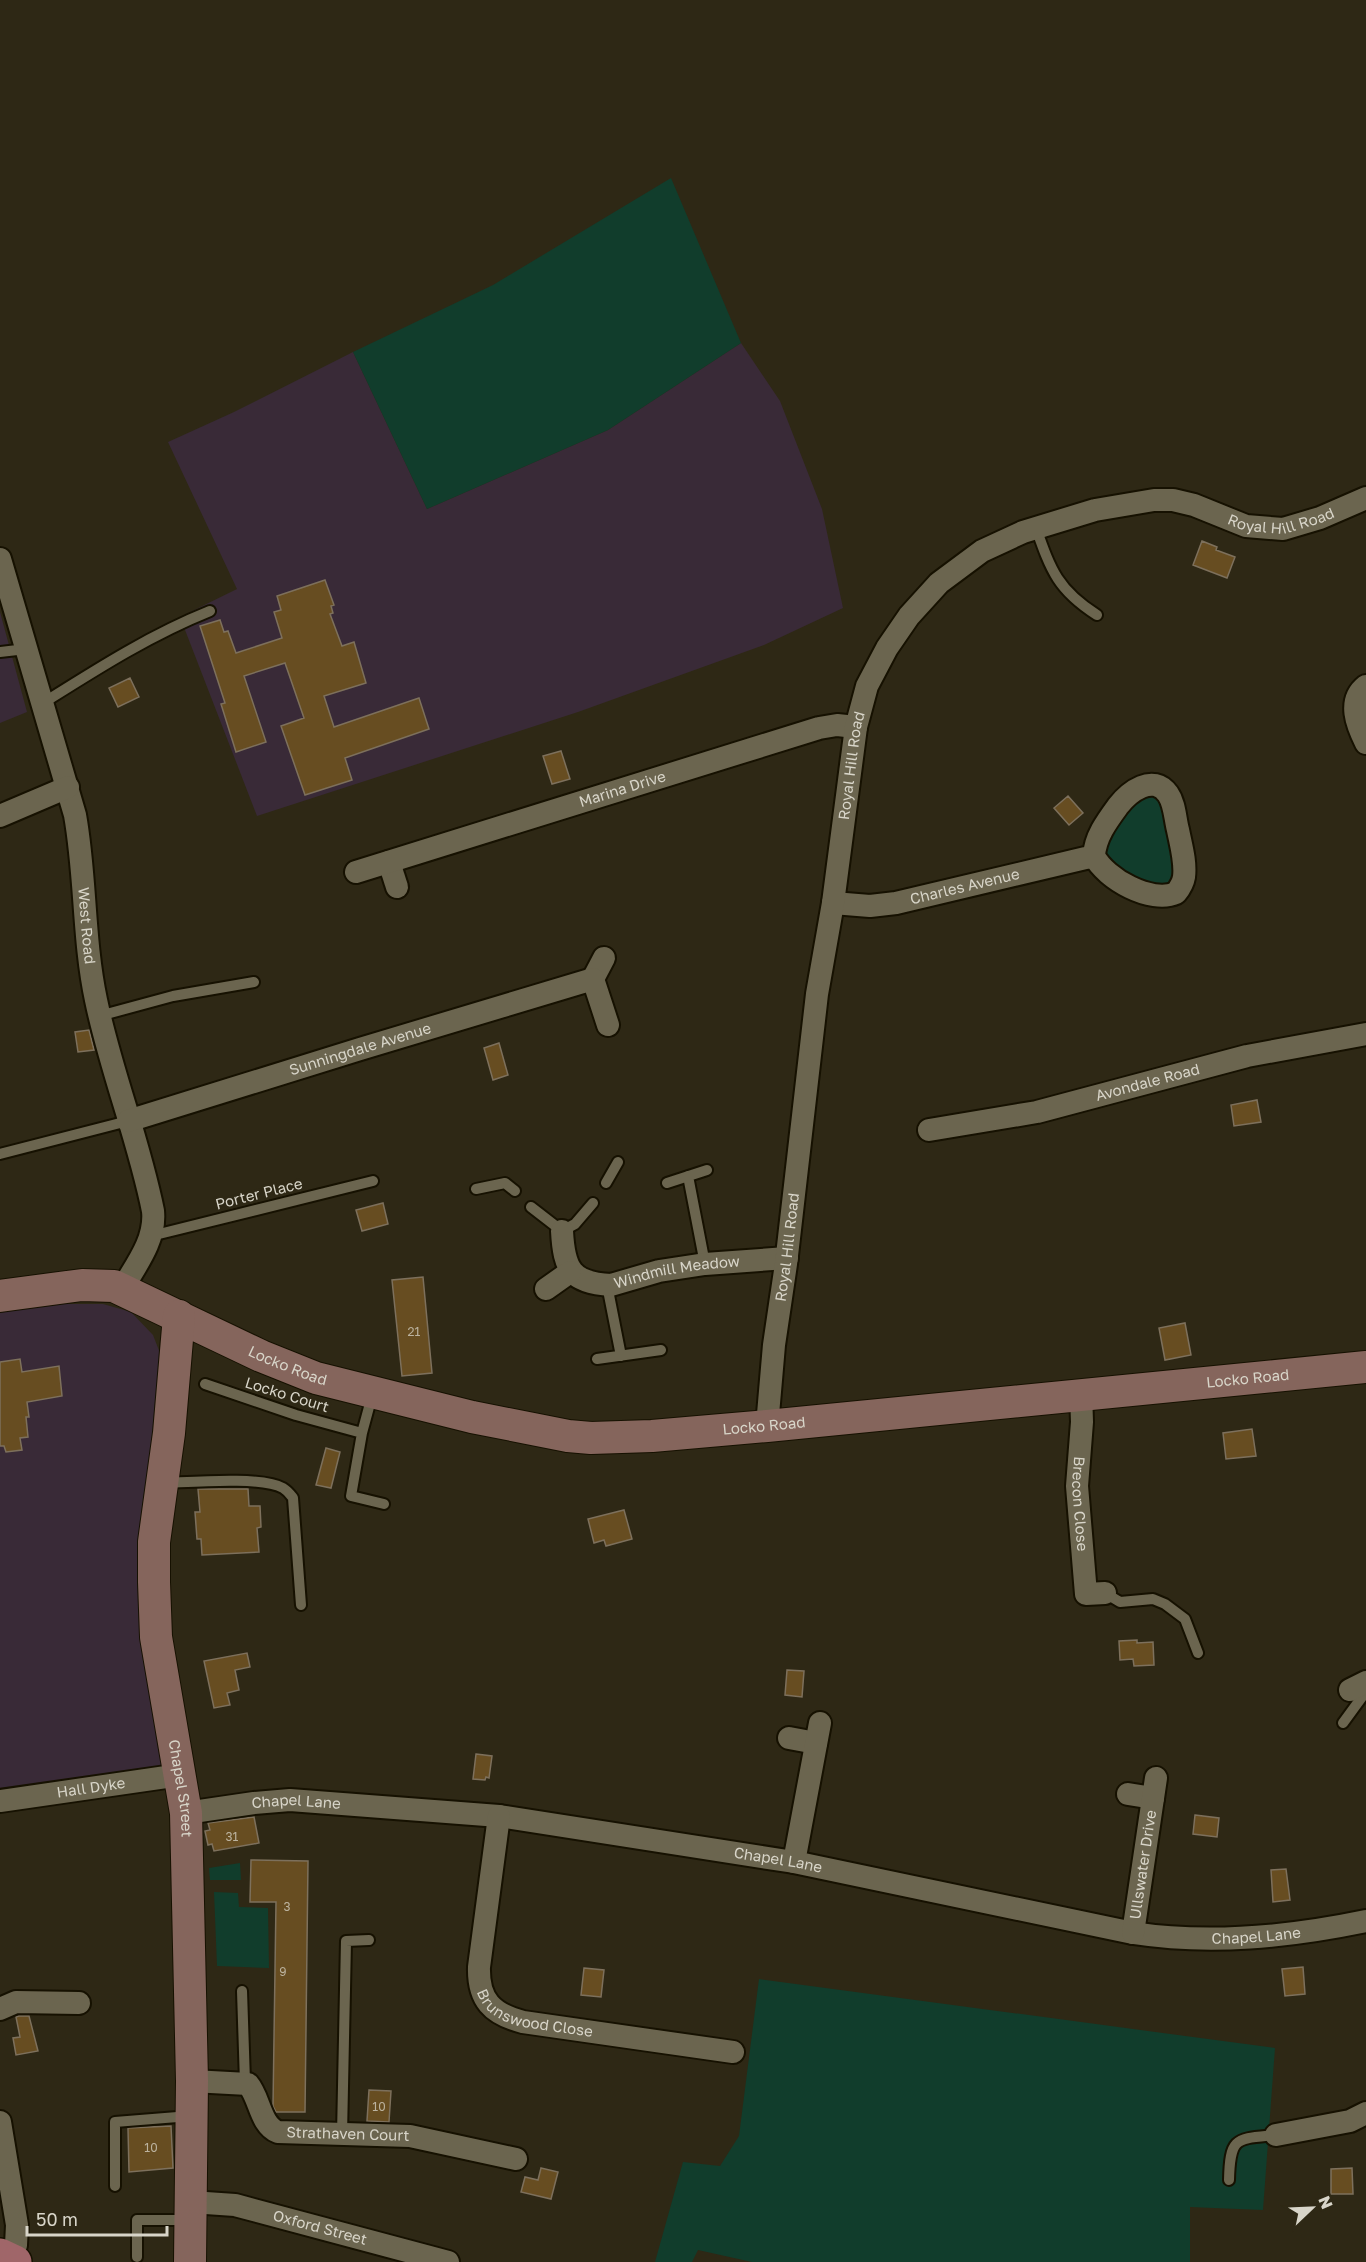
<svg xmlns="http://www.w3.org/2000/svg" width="1366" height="2262" viewBox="0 0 1366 2262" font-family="'Golos Text',sans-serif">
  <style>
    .education { fill: #392a37 }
    .green { fill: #113d2c }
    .building { fill: #674d21; stroke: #7d705c; stroke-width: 1.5 }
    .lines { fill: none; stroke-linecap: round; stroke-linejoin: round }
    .lane-casing { stroke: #161101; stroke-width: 14 }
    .street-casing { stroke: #161101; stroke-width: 26 }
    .secondary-casing { stroke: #161101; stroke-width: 34 }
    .primary-casing { stroke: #161101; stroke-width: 36 }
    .lane { stroke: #6b654f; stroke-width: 10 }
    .street { stroke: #6b654f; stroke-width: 22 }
    .secondary { stroke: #85655c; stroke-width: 32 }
    .primary { stroke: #a06669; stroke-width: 33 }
    .labels { text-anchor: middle; stroke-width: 5; stroke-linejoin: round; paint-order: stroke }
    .number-label { font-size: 12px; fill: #bcb39f }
    .street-label { font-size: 15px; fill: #d8d5c9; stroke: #2e2815 }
  </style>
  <rect width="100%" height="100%" fill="#2e2815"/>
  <path class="education" d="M741 343 780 401 822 509 843 608 764 645 578 712 257 816 180 617 237 589 168 442 234 412 353 352 427 509 608 430Z
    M0 612 27 712 0 723Z
    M53 1304H103L131 1312 153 1335 160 1353 167 1773 0 1797V1312Z"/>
  <path class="green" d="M671 178 741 343 608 430 427 509 353 352 493 285Z
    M1150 794 1162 801 1178 869 1166 889 1131 878 1108 858C1103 846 1116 819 1125 809 1131 803 1142 798 1150 794Z
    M240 1863 241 1880H210L209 1868Z
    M214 1892 238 1893 239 1907 268 1908 269 1968 217 1966Z
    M759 1979 1275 2048 1263 2210 1190 2207V2262H752L698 2250 692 2262H655L683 2162 720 2166 739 2136Z"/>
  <path class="building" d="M1202 541 1217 547 1216 550 1235 557 1227 578 1193 565Z
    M325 580 334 605 331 606 333 613 330 614 342 646 354 642 366 683 324 696 334 727 419 698 429 729 345 758 352 780 305 795 281 726 304 718 285 663 244 676 266 742 236 752 221 704 225 703 200 626 220 620 224 632 228 631 236 653 282 638 274 612 281 610 277 596Z
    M130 678 139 697 118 707 109 688Z
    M561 751 570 779 552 784 543 756Z
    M1068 796 1083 813 1069 825 1054 808Z
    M89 1030 94 1050 78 1052 75 1032Z
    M499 1043 508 1075 493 1080 484 1048Z
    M1257 1100 1261 1122 1234 1126 1231 1105Z
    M383 1203 388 1224 362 1231 356 1210Z
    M423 1277 432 1373 402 1376 392 1280Z
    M1185 1323 1191 1355 1165 1360 1159 1328Z
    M20 1359 22 1372 59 1366 62 1396 27 1402 29 1417H26L28 1437 20 1438 22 1450 6 1452 4 1446H0V1362Z
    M1252 1429 1256 1456 1226 1459 1223 1433Z
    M326 1448 340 1452 331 1488 316 1485Z
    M198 1489H248L249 1506H260L261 1527 257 1528 259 1552 202 1555 201 1539H197L195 1512H200Z
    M624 1510 632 1539 606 1546 604 1540 594 1543 588 1519Z
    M1137 1640V1643L1153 1642 1154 1665 1134 1666 1133 1659 1120 1660 1119 1641Z
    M247 1653 250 1667 235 1670 239 1690 227 1693 230 1705 214 1708 204 1661Z
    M787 1670 804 1671 802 1697 785 1695Z
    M476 1754 492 1756 489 1778 486 1777 485 1780 473 1779Z
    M1195 1815 1219 1818 1217 1837 1193 1834Z
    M254 1817 259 1843 214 1851 212 1844 208 1845 205 1831 210 1830 208 1823Z
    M251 1860 308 1861 305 2112H276L273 2106 276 1902H250Z
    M1286 1869 1290 1900 1273 1902 1271 1870Z
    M1303 1967 1305 1994 1285 1996 1282 1969Z
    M584 1968 604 1970 601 1997 581 1995Z
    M19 2016H29L38 2051 16 2055 13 2038 20 2037 16 2017Z
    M369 2090 391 2091 389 2122 367 2121Z
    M171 2126 173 2168 129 2172 128 2128Z
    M541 2168 558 2172 551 2199 521 2192 525 2177 538 2180Z
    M1352 2168 1353 2194H1331V2169Z"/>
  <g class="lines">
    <g class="lane-casing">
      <path id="lane" d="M1036 528C1051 571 1058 590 1097 615
        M0 652 26 649
        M43 703C97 669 150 635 210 611
        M99 1016 173 996 254 982
        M0 1154 128 1121
        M688 1176 705 1264
        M606 1183 618 1162
        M667 1183 707 1170
        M476 1189 505 1183 515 1191
        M531 1207 562 1231 575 1224 593 1203
        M151 1236 373 1181
        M607 1285 621 1356
        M597 1359 661 1350
        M205 1384 296 1415 362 1433
        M372 1396 362 1433 351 1496 384 1504
        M165 1483C192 1482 262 1476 283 1488 288 1491 290 1494 293 1498L301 1605
        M1105 1593 1120 1602 1153 1599 1165 1604 1185 1619 1198 1653
        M1343 1723 1362 1697 1364 1684
        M242 1991 245 2082
        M342 2135 346 1941 369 1940
        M1229 2180C1230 2136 1236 2139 1276 2135
        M115 2186V2122L190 2116
        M137 2257V2220H188"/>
    </g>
    <g class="street-casing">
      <g id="street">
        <path id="s1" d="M0 559 75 815C86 876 83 939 96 1000 111 1072 139 1140 153 1211 156 1240 136 1265 122 1289"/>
        <path d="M1366 686C1347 701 1357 725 1366 743"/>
        <path d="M0 816 68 787"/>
        <path d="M389 862 397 887"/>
        <path id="s2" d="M356 872 819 728 837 725 856 727"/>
        <path id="s3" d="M833 903 870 906 896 903 1094 856C1095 837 1107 821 1118 806 1129 792 1153 773 1168 794 1175 804 1175 819 1178 830 1181 845 1186 862 1184 877 1183 883 1180 888 1176 893 1151 904 1106 879 1094 856"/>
        <path d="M593 979 604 958"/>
        <path id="s4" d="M128 1121 360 1049 593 979 608 1025"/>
        <path id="s5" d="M929 1130 1037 1112 1247 1056 1366 1034"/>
        <path id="s6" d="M562 1231C564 1269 571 1283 611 1285L659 1271 705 1264 787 1258"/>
        <path d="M546 1289 570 1272"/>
        <path id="s7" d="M1081 1393 1082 1422 1077 1486 1086 1594 1105 1593"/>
        <path id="s8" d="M767 1426 774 1345 786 1264 817 994 833 903 856 727 867 686 887 648 909 616 939 583 982 551 1023 532 1095 510 1154 500H1173L1194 505 1246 526 1283 529 1320 518 1366 498"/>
        <path d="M1350 1690 1366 1682"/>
        <path d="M789 1738 816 1743"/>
        <path d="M1128 1794 1153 1798"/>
        <path id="s9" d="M0 1801 180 1775"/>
        <path id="s10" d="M186 1813 254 1803 290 1800 499 1816 794 1862 1133 1933C1211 1945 1289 1937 1366 1921"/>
        <path id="s11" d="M499 1816 479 1967C478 2000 492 2014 523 2022L733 2052"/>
        <path d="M794 1862 820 1723"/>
        <path id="s12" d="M1133 1933 1156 1778"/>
        <path d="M0 2009 16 2002 79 2003"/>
        <path id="s13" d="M192 2081 248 2084C260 2098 260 2125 278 2132L410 2136 516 2159"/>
        <path d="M0 2122 17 2225 16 2245 11 2260"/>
        <path d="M1276 2135 1350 2121 1366 2113"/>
        <path id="s14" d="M191 2202 235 2205 448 2262"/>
      </g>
    </g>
    <g class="secondary-casing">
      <g id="secondary">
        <path id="s15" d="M0 1296 82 1285 114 1286 261 1356 316 1378 472 1417 568 1436 591 1438 652 1436 767 1426 1366 1367"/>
        <path id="s16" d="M179 1316 169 1433 154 1542V1582L156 1637 186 1813 192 2081 190 2262"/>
      </g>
    </g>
    <g class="primary-casing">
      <path id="primary" d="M0 2255 15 2262"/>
    </g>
    <use href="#lane" class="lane"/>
    <use href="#street" class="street"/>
    <use href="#secondary" class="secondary"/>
    <use href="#primary" class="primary"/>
  </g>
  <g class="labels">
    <g class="number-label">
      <text x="414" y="1336">21</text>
      <text x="232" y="1841">31</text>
      <text x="287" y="1911">3</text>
      <text x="283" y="1976">9</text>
      <text x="379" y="2111">10</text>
      <text x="151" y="2152">10</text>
    </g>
    <g class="street-label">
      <text dy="5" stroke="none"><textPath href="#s8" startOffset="1240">Royal Hill Road</textPath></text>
      <text dy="5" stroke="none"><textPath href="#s8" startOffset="666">Royal Hill Road</textPath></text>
      <text dy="5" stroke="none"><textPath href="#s2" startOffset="279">Marina Drive</textPath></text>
      <text dy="5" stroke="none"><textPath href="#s3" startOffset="134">Charles Avenue</textPath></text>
      <text dy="5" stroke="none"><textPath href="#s1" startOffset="378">West Road</textPath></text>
      <text dy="5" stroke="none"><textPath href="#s4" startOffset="243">Sunningdale Avenue</textPath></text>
      <text dy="5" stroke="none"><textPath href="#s5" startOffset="224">Avondale Road</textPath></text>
      <text transform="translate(259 1194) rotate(-14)" y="5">Porter Place</text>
      <text dy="5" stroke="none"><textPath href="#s8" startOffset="180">Royal Hill Road</textPath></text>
      <text dy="5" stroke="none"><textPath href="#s6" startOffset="152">Windmill Meadow</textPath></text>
      <text dy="5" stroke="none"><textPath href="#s15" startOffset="306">Locko Road</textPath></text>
      <text dy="5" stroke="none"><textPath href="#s15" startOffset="1278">Locko Road</textPath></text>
      <text transform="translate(287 1395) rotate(17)" y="5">Locko Court</text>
      <text dy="5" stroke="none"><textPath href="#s15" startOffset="792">Locko Road</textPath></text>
      <text dy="5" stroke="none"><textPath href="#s7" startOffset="111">Brecon Close</textPath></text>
      <text dy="5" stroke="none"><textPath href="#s9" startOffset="92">Hall Dyke</textPath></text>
      <text dy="5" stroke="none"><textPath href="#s16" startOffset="476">Chapel Street</textPath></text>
      <text dy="5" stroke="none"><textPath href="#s10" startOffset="111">Chapel Lane</textPath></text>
      <text dy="5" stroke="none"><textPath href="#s10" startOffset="597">Chapel Lane</textPath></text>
      <text dy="5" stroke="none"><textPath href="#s12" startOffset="69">Ullswater Drive</textPath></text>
      <text dy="5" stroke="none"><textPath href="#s10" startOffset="1083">Chapel Lane</textPath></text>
      <text dy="5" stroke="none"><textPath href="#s11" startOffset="238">Brunswood Close</textPath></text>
      <text dy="5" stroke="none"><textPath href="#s13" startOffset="184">Strathaven Court</textPath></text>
      <text dy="5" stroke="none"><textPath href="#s14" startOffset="132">Oxford Street</textPath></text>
    </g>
  </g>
  <g transform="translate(1312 2208) rotate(67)" stroke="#2e2815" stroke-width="4.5" paint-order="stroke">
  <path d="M0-4.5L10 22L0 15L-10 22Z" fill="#d8d5c9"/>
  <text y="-9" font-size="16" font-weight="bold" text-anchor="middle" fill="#d8d5c9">N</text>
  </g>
  <path d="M27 2226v9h140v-9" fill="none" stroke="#d8d5c9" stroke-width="3"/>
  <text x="36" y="2226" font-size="18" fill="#d8d5c9" stroke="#2e2815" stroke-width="4.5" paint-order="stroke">50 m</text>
</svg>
